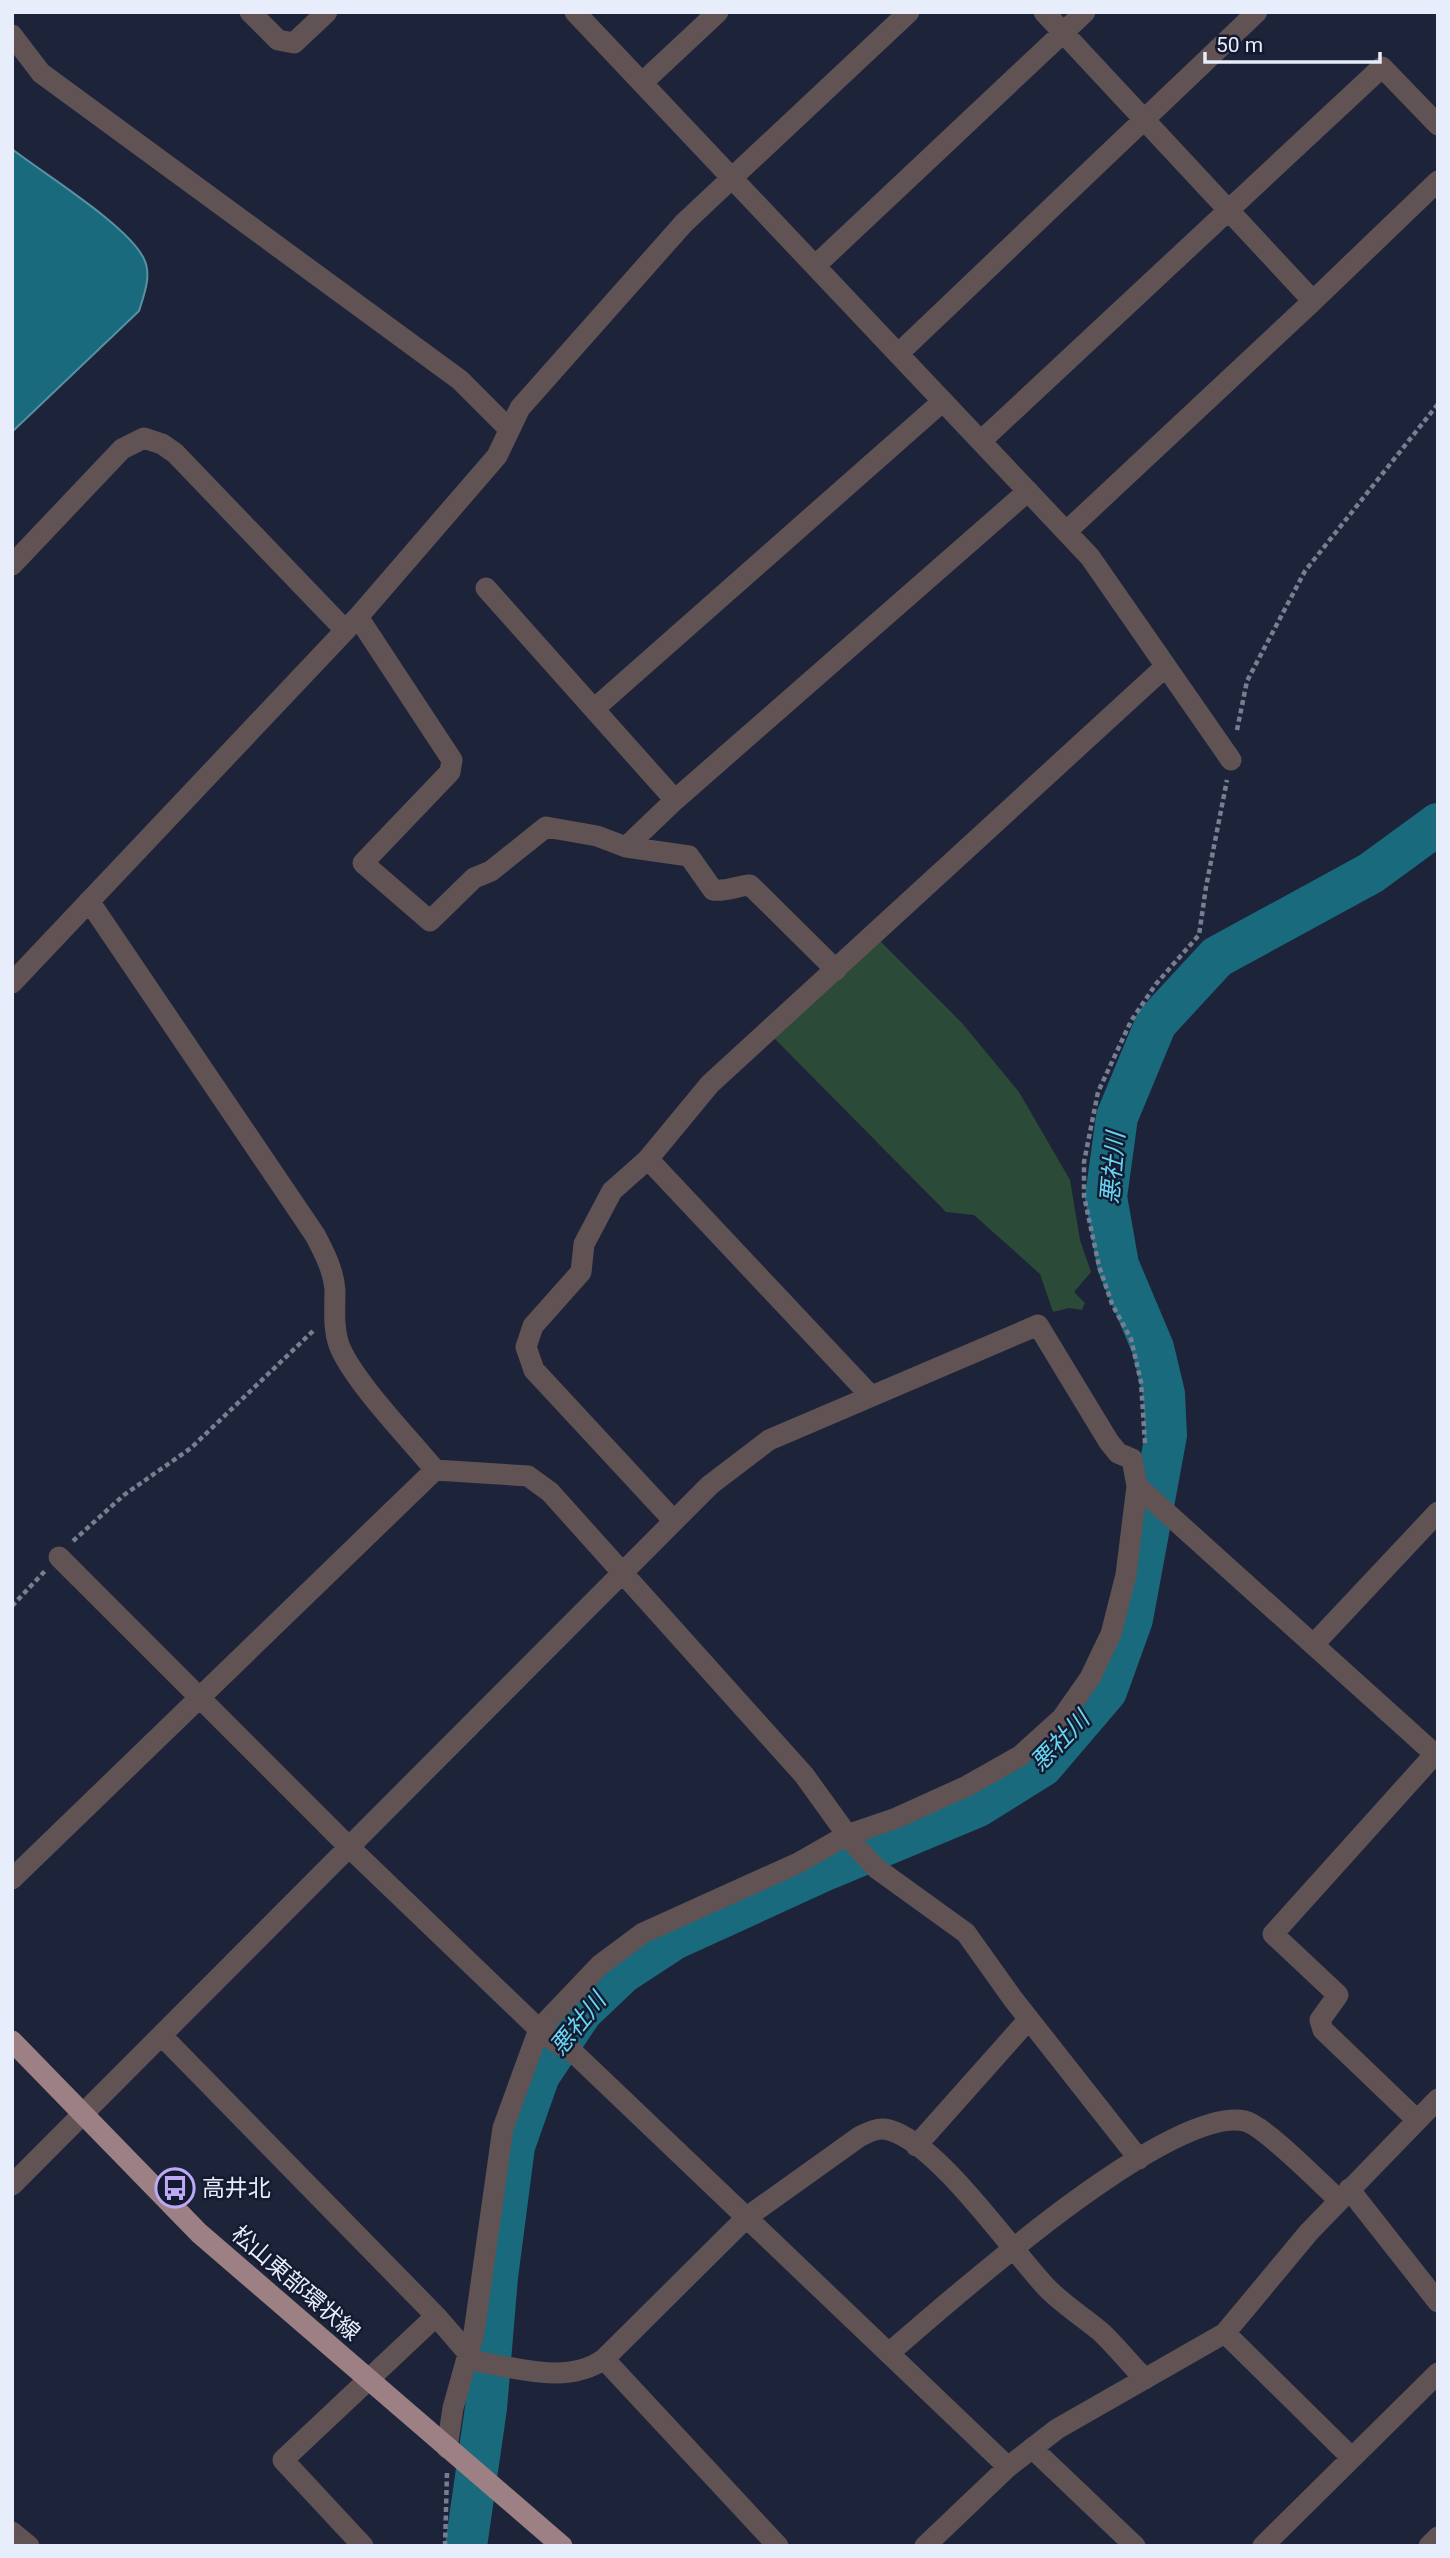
<svg xmlns="http://www.w3.org/2000/svg" width="1450" height="2558" viewBox="0 0 1450 2558" font-family="Roboto,'Noto Sans JP',sans-serif">
  <style>
    .green { fill: #2b4a37 }
    .water { fill: #196a7d; stroke: #5791a3; stroke-width: 2 }
    .lines { fill: none; stroke-linecap: round; stroke-linejoin: round }
    .river { stroke: #196a7d; stroke-width: 42 }
    .path { stroke: #787e91; stroke-width: 4.5; stroke-dasharray: 5 3.5; stroke-linecap: butt }
    .minor { stroke: #615354; stroke-width: 21 }
    .primary { stroke: #9d8083; stroke-width: 21 }
    .labels { text-anchor: middle; stroke-width: 5; stroke-linejoin: round; paint-order: stroke }
    .poi-label { font-size: 23px; fill: #e8edfc; stroke: #141a2f; text-anchor: start }
    .street-label { font-size: 23px; fill: #e8edfc; stroke: #141a2f }
    .water-label { font-size: 24px; font-style: italic; fill: #67d6f3; stroke: #141a2f }
  </style>
  <rect width="100%" height="100%" fill="#1d243a"/>
  <path class="green" d="M880 941 962 1023 1019 1092 1070 1180 1080 1240 1091 1272 1074 1292 1085 1303 1082 1310 1069 1308 1053 1312 1040 1274 974 1215 946 1212 774 1038Z"/>
  <path class="water" d="M12 149C44 174 129 226 144 259 152 275 144 295 139 311L12 432Z"/>
  <g class="lines">
    <path class="river" d="M466 2546 486 2408 497 2277 514 2146 539 2075 582 2011 622 1973 674 1939 827 1869 978 1806 1042 1766 1106 1691 1132 1619 1166 1435 1164 1394 1153 1348 1118 1265 1106 1197 1117 1117 1156 1023 1217 957 1371 873 1438 824"/>
    <path class="path" d="M1237 730 1247 681 1305 571 1438 404
      M1145 1443 1141 1382 1131 1339 1112 1304 1099 1266 1084 1196V1162L1098 1092 1131 1021 1156 984 1199 935 1206 887 1227 780
      M73 1541 124 1495 191 1448 313 1331
      M12 1606 45 1571
      M445 2546 447 2473"/>
    <path class="minor" d="M250 12 278 40 294 43 327 12
      M575 12 1090 557 1231 760
      M1044 12 1313 301 1067 531
      M12 35 41 73 460 380 508 428
      M642 83 718 12
      M815 266 1085 12
      M1313 301 1438 181
      M898 354 1257 12
      M981 441 1382 67 1438 125
      M12 565 122 449 144 438 162 444 175 453 345 630
      M486 588 675 800 1028 491
      M358 617 452 760 450 772 363 863 430 921 474 878 491 871 546 827 597 836 626 847 689 856 713 890C727 892 736 886 750 885L836 970
      M594 709 943 401
      M626 847 675 800
      M89 901 315 1235C324 1252 334 1271 335 1291 335 1310 333 1327 339 1345 353 1381 409 1438 435 1470L528 1476 550 1492 804 1775 853 1843 876 1868 966 1933 1013 1999 1139 2159
      M12 983 358 617 497 456 520 408 684 223 909 12
      M648 1159 870 1395
      M674 1521 534 1370 526 1347 533 1326 581 1272 584 1244 612 1191 648 1159 710 1084 1166 666
      M59 1557 349 1847 546 2036 574 2053 1008 2467
      M1314 1644 1438 1512
      M12 1879 435 1470
      M162 2036 436 2316 475 2361C517 2368 568 2385 604 2359L747 2217 859 2137C869 2132 878 2127 889 2130 938 2143 1011 2250 1047 2288 1064 2305 1083 2317 1101 2332 1116 2346 1130 2364 1145 2379
      M1417 2120 1323 2030 1320 2020 1338 1995 1273 1934 1435 1754
      M916 2146 1029 2019
      M12 2185 710 1485 769 1440 1038 1325 1109 1442 1118 1453 1132 1459 1137 1486 1438 1757
      M1349 2189 1438 2302
      M1225 2333 1352 2458
      M889 2353C950 2301 1169 2104 1245 2121 1265 2126 1321 2184 1339 2200
      M604 2359 778 2546
      M447 2448 453 2408 474 2333 503 2128 539 2029 600 1965 643 1933 798 1863 847 1835 894 1819 967 1786 1020 1756 1062 1718 1090 1678 1111 1634 1126 1575 1137 1486
      M1032 2448 1135 2546
      M12 2532 29 2546
      M363 2546 283 2460 436 2316
      M925 2546 1008 2467 1057 2429 1225 2333 1309 2232 1438 2099
      M1263 2546 1438 2373
      M1429 2546 1438 2537"/>
    <path class="primary" d="M12 2041 199 2233 562 2546"/>
  </g>
  <defs>
    <g id="bus-ring" transform="scale(2.0125)"><circle r="9.5" fill="#141a2f" stroke="#bea9f5" stroke-width="1.5"/><path d="M-5-6H5V4H4V6H2V4H-2V6H-4V4H-5ZM-3.5-4V0h7V-4ZM-3.5 1.2v1.5H-2V1.2ZM2 1.2v1.5H3.5V1.2Z" fill="#bea9f5"/></g>
  </defs>
  <g fill-rule="evenodd">
    <use href="#bus-ring" x="175" y="2188"/>
  </g>
  <g class="labels">
    <g class="poi-label">
      <text x="202" y="2196">高井北</text>
    </g>
    <g class="street-label">
      <text transform="translate(296 2283) rotate(41)" y="8">松山東部環状線</text>
    </g>
    <g class="water-label">
      <text transform="translate(1113 1168) rotate(-85)" y="8">悪社川</text>
      <text transform="translate(1060 1741) rotate(-46)" y="8">悪社川</text>
      <text transform="translate(578 2024) rotate(-51)" y="8">悪社川</text>
    </g>
  </g>
  <rect width="1450" height="2558" fill="none" stroke="#e8edfc" stroke-width="28"/>
  <path d="M1205 52v10h175v-10" fill="none" stroke="#e8edfc" stroke-width="3.5"/>
  <text x="1216" y="52" font-size="21" fill="#e8edfc" stroke="#141a2f" stroke-width="5" paint-order="stroke">50 m</text>
</svg>
